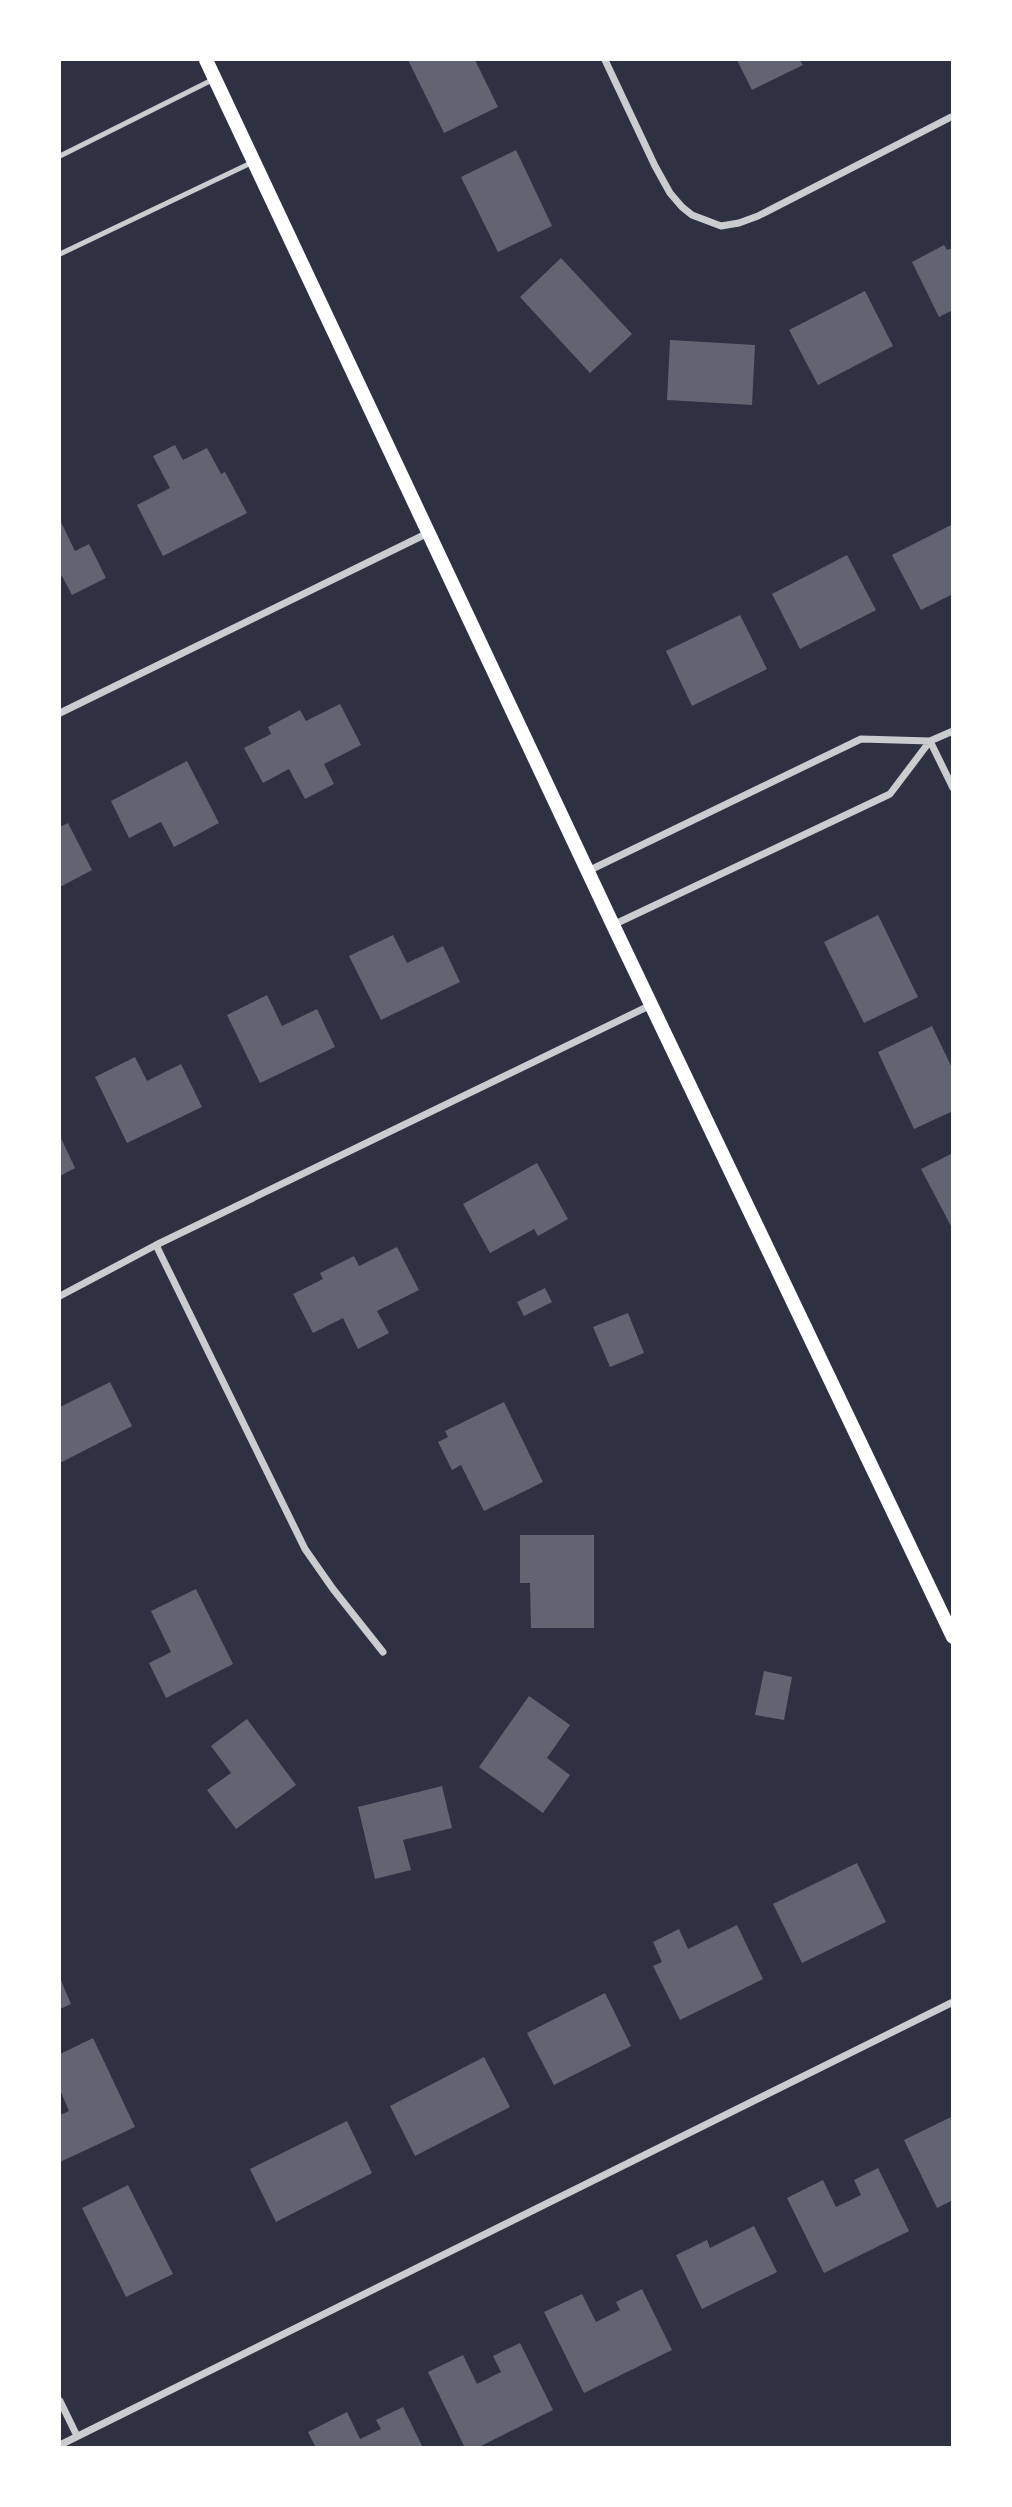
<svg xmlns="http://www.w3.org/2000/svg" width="1012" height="2507" viewBox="0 0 1012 2507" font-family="'PT Sans Narrow',sans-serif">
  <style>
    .building { fill: #626471 }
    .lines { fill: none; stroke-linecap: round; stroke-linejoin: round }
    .service { stroke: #caccd0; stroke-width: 5 }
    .minor { stroke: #caccd0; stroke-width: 7 }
    .secondary { stroke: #fff; stroke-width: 14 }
  </style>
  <rect width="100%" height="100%" fill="#2d3142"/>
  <path class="building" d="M408 60H475L498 107 444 133Z
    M737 60H800L803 65 752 90Z
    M516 150 552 226 498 252 461 177Z
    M944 245 947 250 953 248V310L939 317 912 262Z
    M561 258 632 334 590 373 520 297Z
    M865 291 893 346 818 385 789 330Z
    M670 340 755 345 752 405 667 400Z
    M175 445 183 460 207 448 221 474 225 472 247 513 163 556 137 505 170 488 153 456Z
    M60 520 75 551 89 544 106 578 72 595 62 576 60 577Z
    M953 524V594L921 610 892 555Z
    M847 555 876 610 800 649 772 594Z
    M740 615 767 669 692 706 666 651Z
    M340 704 361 745 324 764 334 784 305 799 289 769 263 783 244 748 271 734 268 727 300 710 306 721Z
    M187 761 219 823 174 847 161 822 129 838 111 801Z
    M68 823 92 870 60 887V827Z
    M878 915 918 997 864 1023 824 942Z
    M393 935 407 963 443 946 460 982 381 1020 349 956Z
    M267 995 282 1026 317 1009 335 1047 260 1083 227 1015Z
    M932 1026 953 1070V1111L914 1129 878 1052Z
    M135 1057 147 1081 181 1064 202 1107 127 1143 95 1077Z
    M60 1136 75 1168 60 1176Z
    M953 1153V1230L921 1169Z
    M537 1163 568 1219 538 1236 534 1229 490 1253 463 1204Z
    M397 1247 419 1290 377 1311 389 1333 358 1349 343 1318 313 1333 293 1294 323 1279 320 1273 354 1256 359 1266Z
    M545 1288 552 1302 524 1316 517 1302Z
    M628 1313 644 1353 610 1367 593 1327Z
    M110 1382 132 1426 60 1463V1407Z
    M504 1402 543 1482 484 1511 461 1465 452 1470 438 1442 448 1437 445 1431Z
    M520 1535H594V1628H531L530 1583H520Z
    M196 1589 233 1664 166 1698 149 1663 171 1652 151 1611Z
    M764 1671 792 1677 784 1720 755 1715Z
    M529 1696 570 1725 547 1758 570 1775 543 1813 479 1767Z
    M247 1719 296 1785 236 1829 207 1790 231 1773 211 1746Z
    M442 1786 452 1828 403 1840 411 1870 375 1879 358 1807Z
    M857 1863 886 1922 802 1963 773 1904Z
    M737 1925 763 1979 680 2020 653 1966 662 1962 653 1942 679 1929 688 1949Z
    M60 1978 71 2004 60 2009Z
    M605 1993 631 2046 554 2085 527 2033Z
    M93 2038 135 2127 60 2162V2115L69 2111 60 2090V2054Z
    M484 2057 510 2107 415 2156 390 2106Z
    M953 2116V2200L937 2208 904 2140Z
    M347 2121 372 2173 276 2222 250 2169Z
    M878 2168 909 2231 824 2273 787 2198 823 2180 836 2207 861 2195 854 2180Z
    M128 2185 173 2274 126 2297 82 2208Z
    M754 2226 777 2272 702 2309 676 2255 707 2240 710 2248Z
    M642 2289 672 2350 584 2393 544 2312 582 2294 596 2322 620 2310 616 2302Z
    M520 2343 553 2410 477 2448H465L428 2372 463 2355 477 2384 501 2372 493 2356Z
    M403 2407 423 2448H316L308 2432 347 2412 360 2439 381 2429 376 2420Z"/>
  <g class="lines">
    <path class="service" d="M60 156 212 80
      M60 254 253 162"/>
    <path class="minor" d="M605 60 655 166 670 193 682 207 692 215 721 226 739 223 758 216 953 116
      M60 713 428 533
      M930 741 953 788
      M588 871 861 739 930 741
      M613 925 890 794 930 741 953 731
      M156 1245 305 1549 333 1589 383 1652
      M60 1296 156 1245 651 1005
      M60 2401 77 2436
      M60 2445 953 2002"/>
    <path class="secondary" d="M206 60 613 925 953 1637"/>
  </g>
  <rect width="1012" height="2507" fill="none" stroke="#ffffff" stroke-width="122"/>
</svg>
